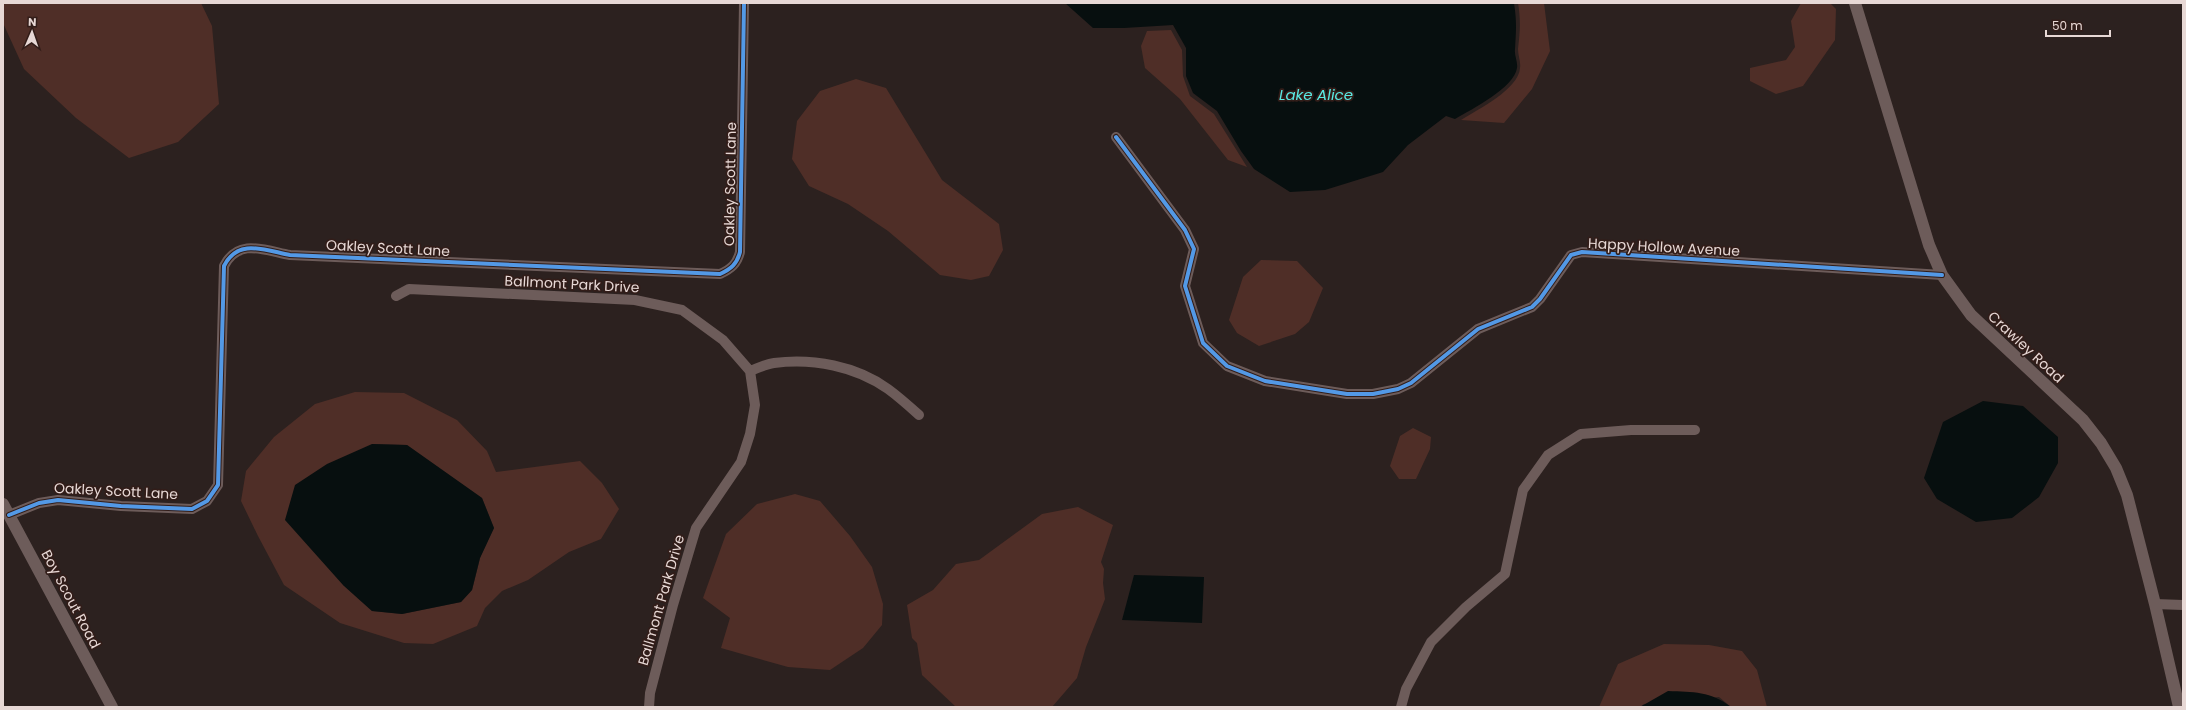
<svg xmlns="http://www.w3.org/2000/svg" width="2186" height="710" viewBox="0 0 2186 710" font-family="Poppins,sans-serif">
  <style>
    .green { fill: #4f2e27; fill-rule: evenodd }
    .water { fill: #070f0f }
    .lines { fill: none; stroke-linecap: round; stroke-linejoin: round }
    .minor { stroke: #6d5c5a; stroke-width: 10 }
    .tertiary { stroke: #6d5c5a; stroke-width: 12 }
    .cycleway-casing { stroke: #321d19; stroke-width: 6 }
    .cycleway { stroke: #5399e6; stroke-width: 4 }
    .labels { text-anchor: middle; stroke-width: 3.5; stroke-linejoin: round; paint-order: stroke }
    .street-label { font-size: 14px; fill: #e7d8d5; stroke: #321d19 }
    .water-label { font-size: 15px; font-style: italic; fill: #5aeae4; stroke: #321d19 }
  </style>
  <rect width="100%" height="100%" fill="#2c211f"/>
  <path class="green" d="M3 3H201L212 26 219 104 178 142 129 158 76 118 24 69 3 23Z
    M1518 3H1544L1550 51 1532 89 1504 123 1461 120C1477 110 1519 89 1520 68 1521 62 1518 56 1518 49 1520 32 1521 21 1518 3Z
    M1801 3H1830L1836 9 1835 40 1803 86 1776 94 1750 81V68L1786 60 1795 47 1791 21Z
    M1171 30 1182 50 1183 76 1190 96 1214 114 1247 167 1228 160 1180 99 1145 68 1141 46 1147 31Z
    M856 79 886 88 942 180 999 224 1003 250 989 276 971 280 940 275 888 231 848 204 809 186 792 159 797 121 820 91Z
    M1261 260 1297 261 1323 288 1309 322 1295 334 1259 346 1237 333 1229 320 1243 277Z
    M355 392 404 393 457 420 487 451 496 472 580 461 602 483 619 509 601 539 569 552 528 580 502 591 485 608 477 626 433 644 404 643 340 623 284 585 258 536 241 501 246 471 274 437 315 404ZM372 444 407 445 482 498 494 528 480 558 472 590 461 602 402 614 372 611 343 585Z
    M1413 428 1431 437 1430 449 1416 479H1399L1390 466 1400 436Z
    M795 494 820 501 850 536 872 567 883 604 882 625 863 648 830 670 788 667 721 648 730 618 703 598 726 534 757 504Z
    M1078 507 1113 525 1101 562 1104 569 1103 583 1105 599 1100 612 1086 647 1077 678 1052 707H956L922 675 917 643 912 638 907 605 933 590 956 564 979 560 1042 514Z
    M1664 644 1709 645 1742 651 1757 670 1767 707H1731L1719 697 1644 704 1640 707H1599L1618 664Z"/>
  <path class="water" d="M1065 3H1514C1517 22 1516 31 1515 49 1514 55 1518 62 1517 68 1514 88 1472 109 1455 119L1446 116 1408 145 1383 172 1325 190 1290 192 1254 169 1241 151 1217 111 1193 93 1186 76V48L1173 25 1124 28H1093Z
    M1983 401 2023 406 2058 437V463L2039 497 2012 518 1976 522 1937 499 1924 478 1943 422Z
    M372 444 407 445 482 498 494 528 480 558 472 590 461 602 402 614 372 611 343 585 285 520 295 485 327 464Z
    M1134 575 1204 577 1202 623 1122 620Z
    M1668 691C1693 692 1711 691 1731 707H1640Z"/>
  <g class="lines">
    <path class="minor" d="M1116 137 1185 230 1194 249 1185 286 1203 343 1227 366 1265 381 1347 394H1373L1398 389 1411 383 1478 329 1532 307 1540 299 1571 255 1582 252 1942 275
      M396 296 409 289 635 300 682 310 723 340 750 371 755 405 750 434 741 462 696 528 673 605 650 693 649 707
      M750 371C758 368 766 364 774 363 813 358 856 366 888 389 899 397 909 406 919 415
      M9 515 39 503 58 500 121 506 192 509 207 501 218 485 224 266C238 238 264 250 290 255L720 274C731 269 737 264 740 252L744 3
      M2155 604 2183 605
      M1401 707 1406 689 1431 642 1466 607 1505 574 1523 490 1548 455 1581 434 1631 430H1695"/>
    <path class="tertiary" d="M1855 3 1929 245 1942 275 1971 315 2083 420 2101 443 2116 468 2127 495 2155 604 2179 707
      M3 504 112 707"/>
    <g class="cycleway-casing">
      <path id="cycleway" d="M1116 137 1185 230 1194 249 1185 286 1203 343 1227 366 1265 381 1347 394H1373L1398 389 1411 383 1478 329 1532 307 1540 299 1571 255 1582 252 1942 275
        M9 515 39 503 58 500 121 506 192 509 207 501 218 485 224 266C238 238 264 250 290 255L720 274C731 269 737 264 740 252L744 3"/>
    </g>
    <use href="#cycleway" class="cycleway"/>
  </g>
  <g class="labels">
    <g class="street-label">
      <text transform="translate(730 184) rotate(-89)" y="5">Oakley Scott Lane</text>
      <text transform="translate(1664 247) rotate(3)" y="5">Happy Hollow Avenue</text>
      <text transform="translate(388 248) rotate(3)" y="5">Oakley Scott Lane</text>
      <text transform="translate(572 284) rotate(3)" y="5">Ballmont Park Drive</text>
      <text transform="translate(2026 347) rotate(43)" y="5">Crawley Road</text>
      <text transform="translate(116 491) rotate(3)" y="5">Oakley Scott Lane</text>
      <text transform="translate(71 599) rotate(62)" y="5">Boy Scout Road</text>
      <text transform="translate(661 600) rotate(-74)" y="5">Ballmont Park Drive</text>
    </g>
    <g class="water-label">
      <text x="1316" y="100">Lake Alice</text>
    </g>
  </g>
  <rect width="2186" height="710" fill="none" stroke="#e7d8d5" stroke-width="8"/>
  <g transform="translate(32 32) rotate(2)" stroke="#321d19" stroke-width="3" paint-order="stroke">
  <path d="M0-3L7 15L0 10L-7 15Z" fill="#e7d8d5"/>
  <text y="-6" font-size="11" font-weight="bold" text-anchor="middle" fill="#e7d8d5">N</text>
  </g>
  <path d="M2046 30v6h64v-6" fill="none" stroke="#e7d8d5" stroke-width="2"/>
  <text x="2052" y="30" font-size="12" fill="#e7d8d5" stroke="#321d19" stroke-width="3" paint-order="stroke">50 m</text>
</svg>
